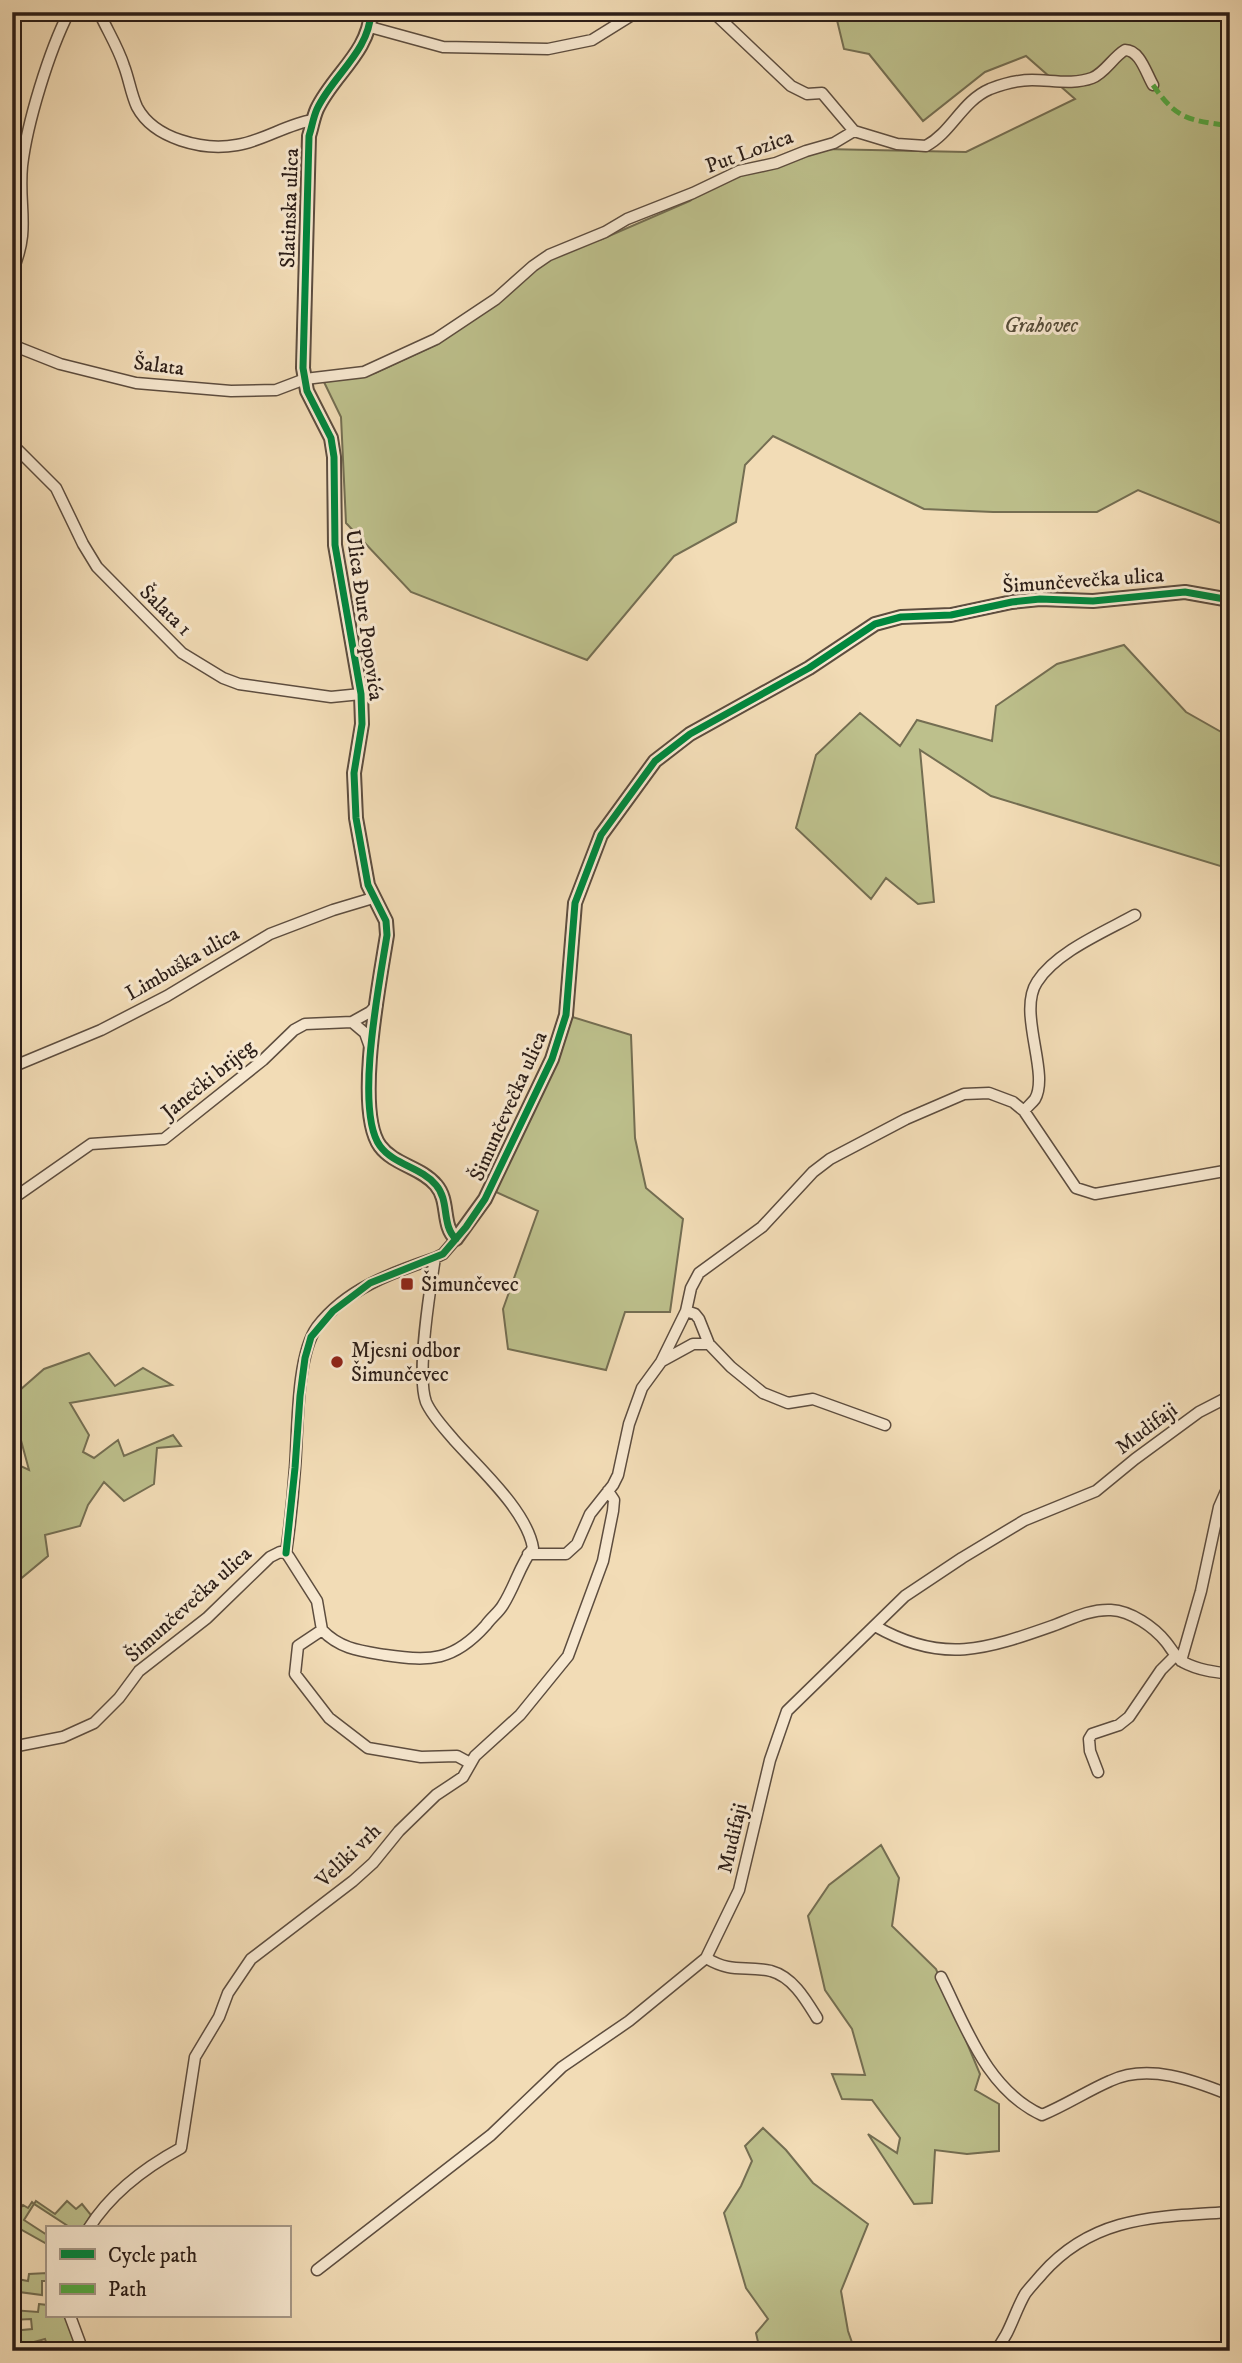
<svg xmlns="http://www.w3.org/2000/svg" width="1242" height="2363" viewBox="0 0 1242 2363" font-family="'IM FELL DW Pica',serif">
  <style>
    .green { fill: #bdc08c; stroke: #746e52; stroke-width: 2 }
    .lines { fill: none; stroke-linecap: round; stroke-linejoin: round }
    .minor-casing { stroke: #5d4d3f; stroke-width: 13 }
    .tertiary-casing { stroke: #5d4d3f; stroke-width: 16 }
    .minor { stroke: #f7e8d0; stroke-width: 10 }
    .tertiary { stroke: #f7e8d0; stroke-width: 12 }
    .quiet { stroke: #54a942; stroke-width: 5; stroke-dasharray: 10 5; stroke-linecap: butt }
    .cycleway-casing { stroke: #f7e8d0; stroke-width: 11 }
    .cycleway { stroke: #00873e; stroke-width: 7 }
    .poi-dot { fill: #8f2418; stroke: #f7e8d0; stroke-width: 2.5 }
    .labels { text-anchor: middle; stroke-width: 6; stroke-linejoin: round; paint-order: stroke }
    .street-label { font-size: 21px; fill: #2b1d17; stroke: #f7e8d0 }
    .park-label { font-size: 21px; font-style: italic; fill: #574e3a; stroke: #f7e8d0 }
    .poi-label { font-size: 21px; fill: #2b1d17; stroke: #f7e8d0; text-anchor: start }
  </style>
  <rect width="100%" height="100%" fill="#f2dcb6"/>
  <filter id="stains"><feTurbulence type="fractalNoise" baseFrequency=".00286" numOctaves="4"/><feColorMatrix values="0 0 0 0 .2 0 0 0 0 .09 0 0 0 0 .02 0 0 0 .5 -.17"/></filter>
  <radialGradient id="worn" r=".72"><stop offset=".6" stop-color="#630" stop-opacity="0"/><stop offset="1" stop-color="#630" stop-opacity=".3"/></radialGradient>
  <path class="green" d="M835 12H1230V527L1138 490 1097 512H993L924 509 773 436 745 465 736 522 674 556 587 660 411 592 346 523 341 417 323 380 375 373 438 344 538 267 563 251 602 239 690 201 707 188 725 181 824 149 966 152 1075 99 1026 56 985 72 923 121 869 54 844 49Z
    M1124 645 1186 712 1230 737V869L991 796 920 750 934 902 918 904 886 878 871 899 796 828 816 755 860 713 900 746 917 720 992 741 996 706 1057 664Z
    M566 1015 631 1035 635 1138 646 1188 683 1219 670 1312H625L606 1370 508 1349 503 1309 538 1211 496 1192Z
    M89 1353 115 1386 143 1368 172 1385 70 1403 89 1435 83 1452 94 1458 118 1440 124 1456 173 1435 181 1446 157 1448 154 1484 124 1501 104 1482 88 1505 80 1526 45 1535 48 1556 12 1586V1459L14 1463 29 1470 12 1407V1397L44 1369Z
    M881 1845 899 1878 892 1926 936 1969 980 2074 975 2090 999 2104V2151L967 2154 935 2150 932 2203 914 2204 868 2134 897 2153 900 2138 872 2100 842 2099 832 2074 865 2075 852 2029 825 1990 808 1916 829 1885Z
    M763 2128 786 2150 813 2183 868 2224 841 2291 848 2331 855 2351H760L756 2333 768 2319 746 2288 724 2213 741 2186 752 2161 745 2146Z
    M36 2201 55 2214 67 2201 76 2209 82 2204 91 2215 83 2228H71L34 2204 24 2220 47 2235V2244L20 2229 18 2234 12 2232V2213L14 2215 23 2205 28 2208 32 2202 34 2204Z
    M47 2273V2281H42V2295L12 2291V2278L28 2281 29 2274Z
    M39 2304 47 2305V2316H68L80 2346 69 2351H49L45 2339 12 2348V2331L32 2329 31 2319 12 2320V2310L38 2312Z"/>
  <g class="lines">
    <g class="minor-casing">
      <path id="minor" d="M99 12C107 30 118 47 124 66 129 79 131 94 137 107 154 139 203 151 237 145 263 141 287 124 313 120
        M713 12 791 86 807 94 822 93 854 131
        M370 27 443 47 548 49 592 40 637 12
        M12 272C31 229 18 208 22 166 27 123 49 51 69 12
        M12 345 60 364 136 383 231 391 276 390 305 379 364 372 436 339 496 299 533 266 549 255 605 232 627 219 693 193 739 171 776 163 806 151 834 143 854 131 897 144 926 146C952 132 962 101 990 89 1003 84 1018 80 1032 80 1052 80 1073 85 1092 78 1105 73 1113 57 1125 50 1140 50 1146 73 1153 85
        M12 444 56 488 83 544 97 567 182 653 223 678 239 684 331 697 361 694
        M352 1022 370 1012 377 1005
        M12 1067 101 1030 167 996 270 934 333 910 373 898
        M1024 1111 1076 1188 1095 1194 1230 1170
        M12 1196 18 1195 91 1144 164 1139 263 1060 294 1030 305 1024 352 1022 365 1033 370 1047
        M686 1311 695 1314 699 1319 709 1344 731 1367 763 1393 788 1403 813 1399 885 1425
        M662 1361 693 1344H709
        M286 1553C290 1525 293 1496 295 1468 298 1432 296 1356 317 1327 346 1289 391 1273 435 1258L443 1254 456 1239
        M528 1554H566L577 1544 590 1514 613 1485 618 1475 629 1424 642 1388 661 1362 686 1311 691 1288 699 1273 762 1227 813 1172 830 1159 906 1119 964 1094 989 1093 1013 1102 1024 1111C1027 1107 1032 1103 1035 1099 1050 1073 1017 1012 1037 982 1056 952 1104 932 1135 915
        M875 1626C943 1665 987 1649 1055 1625 1073 1618 1091 1609 1111 1610 1131 1611 1154 1627 1166 1642 1171 1648 1176 1658 1183 1662 1198 1670 1214 1672 1230 1674
        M322 1630 298 1646 295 1674 329 1718 368 1748 421 1757 457 1756 470 1763
        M1181 1661 1201 1591 1219 1507 1230 1482
        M12 1747 63 1737 94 1723 119 1698 139 1671 207 1618 270 1557 280 1552 286 1553 289 1557 317 1601 322 1630C340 1649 361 1651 385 1655 430 1662 454 1661 486 1625 491 1618 499 1612 503 1605 515 1586 520 1565 533 1548 527 1511 479 1468 455 1441 445 1429 432 1416 426 1402 416 1375 430 1289 435 1258
        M1098 1772 1090 1751 1089 1739 1092 1734 1119 1725 1129 1717 1161 1670 1176 1655
        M941 1977C966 2027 987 2090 1042 2115 1066 2105 1087 2091 1110 2081 1148 2063 1193 2080 1230 2095
        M817 2018C806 2000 793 1977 771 1971 744 1965 733 1974 706 1958L739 1890 770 1760 787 1711 905 1596 962 1558 1025 1520 1096 1491 1135 1459 1199 1412 1230 1396
        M89 2228C111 2193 146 2167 181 2148L195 2057 219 2017 228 1993 251 1959 353 1881 373 1863 399 1831 436 1795 463 1777 475 1756 520 1715 568 1656 603 1561 613 1511 614 1500 608 1491
        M317 2270 491 2135 562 2067 629 2021 706 1958
        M70 2316 83 2351
        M995 2351C1010 2334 1014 2313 1025 2294 1030 2287 1037 2280 1042 2274 1094 2215 1157 2217 1230 2212"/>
    </g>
    <g class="tertiary-casing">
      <path id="tertiary" d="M371 12C369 52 333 75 317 109 313 118 312 127 309 136L303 368 307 391 331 438 334 457 335 545 361 694 362 724 354 773 356 818 368 885 386 921 387 935C380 980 354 1110 380 1146 394 1165 421 1167 436 1185 450 1201 441 1225 456 1239L485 1199 552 1059 566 1015 575 903 601 835 655 761 690 734 809 668 875 624 901 617 951 615 1012 602 1040 599 1093 601 1185 592 1230 600"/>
    </g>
    <use href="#minor" class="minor"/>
    <use href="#tertiary" class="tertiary"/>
    <path class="quiet" d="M1153 85C1177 120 1189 120 1230 126"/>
    <g class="cycleway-casing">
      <path id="cycleway" d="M371 12C369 52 333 75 317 109 313 118 312 127 309 136L303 368 307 391 331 438 334 457 335 545 361 694 362 724 354 773 356 818 368 885 386 921 387 935C380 980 354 1110 380 1146 394 1165 421 1167 436 1185 450 1201 441 1225 456 1239
        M286 1553 295 1468 300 1396 305 1358 311 1337 333 1311 370 1283 443 1254 466 1227 485 1199 552 1059 566 1015 575 903 601 835 655 761 690 734 809 668 875 624 901 617 951 615 1012 602 1040 599 1093 601 1185 592 1230 600"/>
    </g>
    <use href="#cycleway" class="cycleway"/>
  </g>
  <g class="poi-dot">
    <rect x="400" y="1277" width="14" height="14" rx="3.5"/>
    <circle cx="337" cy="1362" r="7"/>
  </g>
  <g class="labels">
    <g class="street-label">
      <text transform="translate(749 151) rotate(-20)" y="7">Put Lozica</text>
      <text transform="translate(289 208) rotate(-88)" y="7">Slatinska ulica</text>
      <text transform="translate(159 365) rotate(7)" y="7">Šalata</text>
      <text transform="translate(1083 580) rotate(-4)" y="7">Šimunčevečka ulica</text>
      <text transform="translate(166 610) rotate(44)" y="7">Šalata 1</text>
      <text transform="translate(365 615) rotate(82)" y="7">Ulica Đure Popovića</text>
      <text transform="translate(182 963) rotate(-30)" y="7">Limbuška ulica</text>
      <text transform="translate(208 1079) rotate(-39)" y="7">Janečki brijeg</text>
      <text transform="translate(508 1106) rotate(-66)" y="7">Šimunčevečka ulica</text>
      <text transform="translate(1146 1428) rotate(-37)" y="7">Mudifaji</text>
      <text transform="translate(188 1604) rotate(-42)" y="7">Šimunčevečka ulica</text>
      <text transform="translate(732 1838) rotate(-77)" y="7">Mudifaji</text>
      <text transform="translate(348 1855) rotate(-44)" y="7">Veliki vrh</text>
    </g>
    <g class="park-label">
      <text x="1041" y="332">Grahovec</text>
    </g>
    <g class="poi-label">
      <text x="421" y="1291">Šimunčevec</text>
      <text x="351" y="1357">Mjesni odbor<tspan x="351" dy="24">Šimunčevec</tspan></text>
    </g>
  </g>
  <rect width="1242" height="2363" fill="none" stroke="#f2dcb6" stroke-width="42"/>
  <rect x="14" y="14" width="1214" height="2335" fill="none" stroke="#2b1d17" stroke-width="3.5"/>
  <rect x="21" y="21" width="1200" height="2321" fill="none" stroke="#2b1d17" stroke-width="2"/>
  <rect x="46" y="2226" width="245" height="91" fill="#f7e8d0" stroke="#a59786" stroke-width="2"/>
  <rect x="60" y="2249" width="35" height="10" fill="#00873e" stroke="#a59786" stroke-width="2"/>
  <text x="108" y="2262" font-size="21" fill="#2b1d17">Cycle path</text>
  <rect x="60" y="2284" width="35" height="10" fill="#54a942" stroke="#a59786" stroke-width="2"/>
  <text x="108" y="2296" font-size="21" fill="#2b1d17">Path</text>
  <rect width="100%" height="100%" filter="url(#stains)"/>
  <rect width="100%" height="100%" fill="url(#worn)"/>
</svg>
